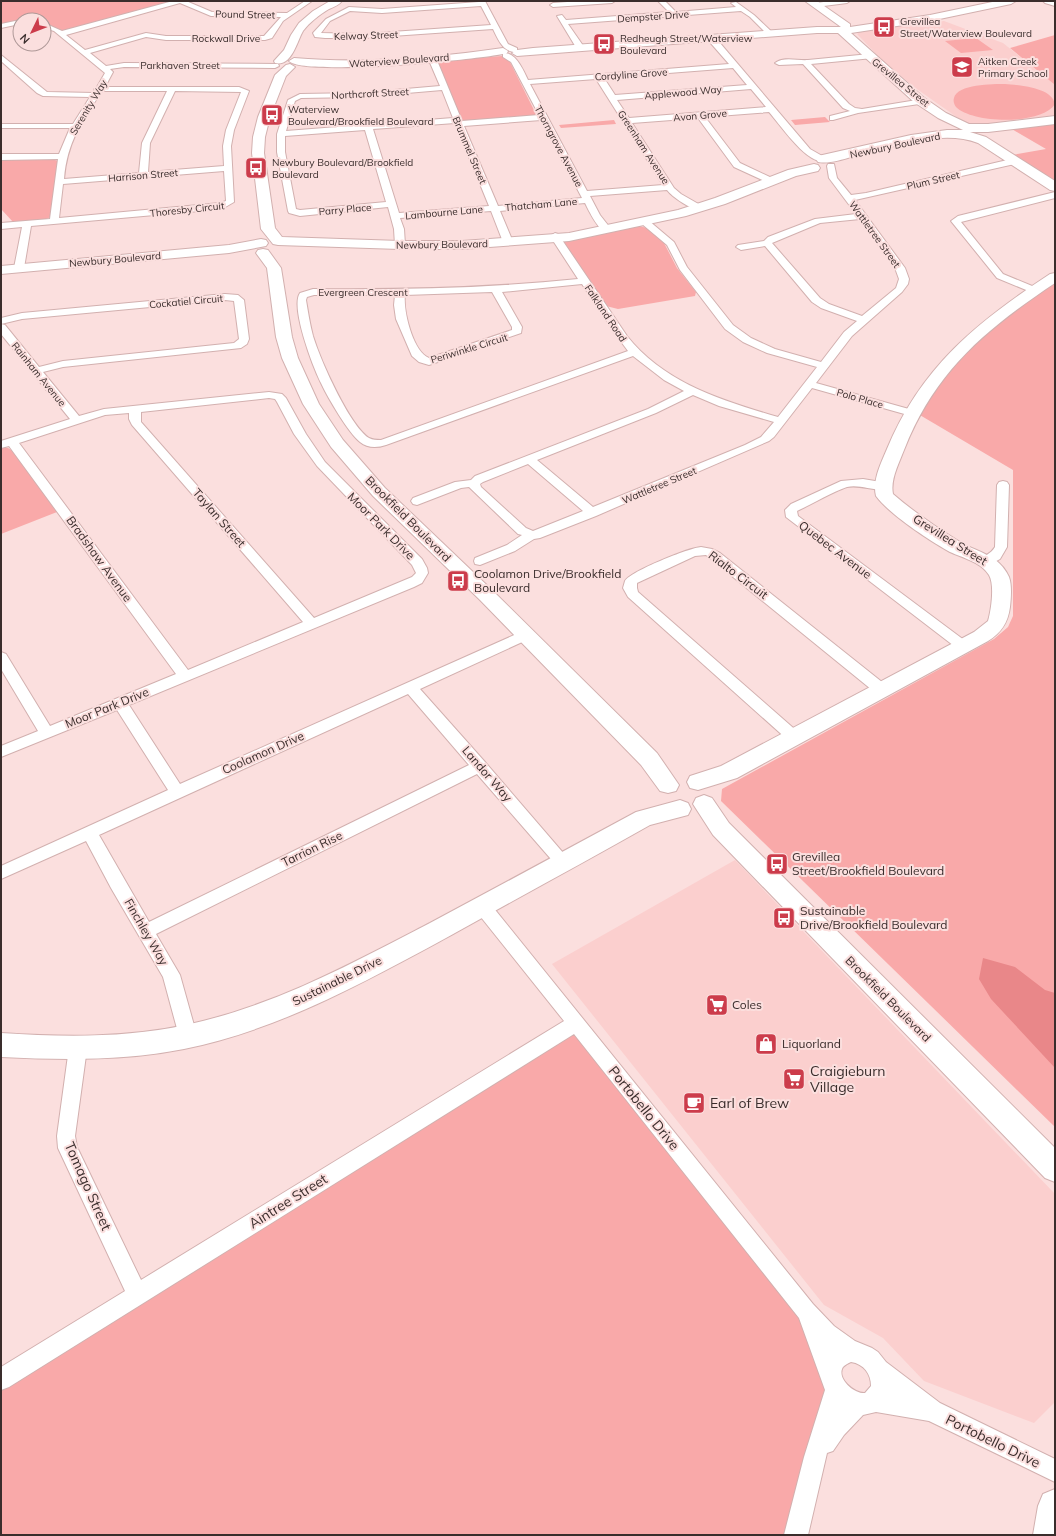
<svg xmlns="http://www.w3.org/2000/svg" width="1056" height="1536" viewBox="0 0 1056 1536" font-family="Mulish,sans-serif">
  <style>
    .built { fill: #fbcfce }
    .green { fill: #f9a9a9 }
    .water { fill: #e98789 }
    .lines { fill: none; stroke-linecap: round; stroke-linejoin: round }
    .street-casing { stroke: #d2b0af; stroke-width: 2 }
    .secondary-casing { stroke: #d2b0af; stroke-width: 2 }
    .street { fill: #fff; fill-rule: evenodd }
    .secondary { fill: #fff; fill-rule: evenodd }
    .labels { text-anchor: middle; stroke-width: 4; stroke-linejoin: round; paint-order: stroke }
    .far-street-label { font-size: 10px; fill: #3a2d2c; stroke: #fbdfde }
    .far-poi-label { font-size: 10px; fill: #3a2d2c; stroke: #fbdfde; text-anchor: start }
    .street-label { font-size: 12px; fill: #3a2d2c; stroke: #fbdfde }
    .poi-label { font-size: 12px; fill: #3a2d2c; stroke: #fbdfde; text-anchor: start }
    .near-poi-label { font-size: 14px; fill: #3a2d2c; stroke: #fbdfde; text-anchor: start }
    .near-street-label { font-size: 14px; fill: #3a2d2c; stroke: #fbdfde }
  </style>
  <rect width="100%" height="100%" fill="#fbdfde"/>
  <path class="built" d="M944 21 1003 43 1055 85V115L976 126 968 125 914 87 882 60 857 34 860 31Z
    M735 860 1055 1194V1402L1034 1423 924 1381 883 1338 824 1305 552 964Z"/>
  <path class="green" d="M1 1H175L68 30H60L44 23V20L26 19 1 24Z
    M1055 35V85L1010 48Z
    M976 38 993 50 961 53 945 41Z
    M502 56 509 60 537 116 462 122 436 61Z
    M1005 84C1018 85 1052 87 1055 104 1042 125 973 124 956 107 954 104 953 101 954 98 957 84 993 84 1005 84Z
    M825 117 830 122 795 125 791 120Z
    M614 120 616 124 561 128 559 125Z
    M1055 122V185L1012 155 1046 149 1010 128Z
    M1 159H52L58 161 51 217 46 219 13 222 1 209Z
    M639 226 647 228 664 243 677 268 696 292 695 296 618 309 606 306 563 244V241Z
    M1055 279V1127L721 801 722 789 994 639 1008 627 1013 616V470L913 411 959 351Z
    M1 448H8L13 451 57 512 1 534Z
    M576 1023 806 1311 831 1373 796 1535H1V1379Z"/>
  <path class="water" d="M983 958 1015 967 1045 990 1055 993V1068L991 999 979 979Z"/>
  <g class="lines">
    <g class="street-casing">
      <path id="street" d="M173 1H186L212 12 287 13 305 1H312L283 21 272 38 265 40H166L146 37 90 53 106 66 124 63 278 64 279 66 275 68 124 67 110 69 113 72 105 87H239L249 91 234 130 231 146 234 202 222 209 31 226 24 268 22 270H16L14 268 22 227 1 229V223L50 219 58 159 1 160V154H59L70 128H1V124H73L90 97 43 96 37 93 1 61V55L47 92 94 93V89L97 87 105 73 54 31 44 28V23L62 31ZM180 3 211 16 281 17 264 36H166L146 33 85 50 66 35ZM102 91H167L142 143 139 173 64 179C67 142 82 121 102 91ZM175 91 241 92 226 130 223 146 224 166 148 172 150 143ZM224 171 226 201 220 203 59 218 63 184Z
        M479 1H485L508 44 517 48V52C503 53 498 39 493 29L363 38H325L315 37 313 33 326 19 349 7 382 9 479 2ZM481 6 491 25 363 34 321 33 330 21 350 11 382 13Z
        M582 1H615L612 3 553 7 550 5 553 3Z
        M658 1H665L676 12 736 7 731 3 736 2 754 15 774 34 772 35H768L750 17 741 11 568 24 584 47 580 49H577L557 16 562 15 566 20 669 12Z
        M831 1H850L847 3 816 7 813 5 816 3Z
        M20 20V24L1 28V24Z
        M708 36H714L810 149 824 157 825 159 824 161C807 165 779 123 769 112L705 117 740 163 774 179 775 181 771 184 734 167 698 118 632 123 674 188 681 194 702 206 703 208 702 210C694 212 672 197 667 190L590 196 600 215 611 229 606 232C598 230 589 211 585 203L500 211 513 242 508 245 503 242 491 211 400 218 404 229 405 245 400 248 395 245 394 229 388 207 300 216 289 213 288 211 277 152V134L288 100 300 94 360 93 440 86 428 58 432 56 436 58 462 121 539 115 511 62 503 57V53C516 52 523 70 528 80L729 64 708 40ZM733 68 747 85 615 95 604 78ZM596 79 663 185 587 191 530 84ZM751 89 766 107 629 118 617 100ZM442 90 453 118 286 131 295 101 301 98 360 97ZM541 120 582 198 498 206 464 126ZM455 123 489 206 399 213 373 129ZM365 130 386 202 300 210 296 209 285 152V136Z
        M870 54H873V58L811 64 849 104 855 108 862 109 923 99 927 101 926 103 858 113 833 120H830V116L850 111 843 108 803 64 779 65 775 63C784 56 798 61 808 60 829 58 849 56 870 54Z
        M1016 158 1019 159 1020 161 1019 163 855 200 905 268 909 279 908 284 902 292 852 336 816 383 916 411 918 413 916 415H908L812 388 774 437 769 441 596 516 540 538 534 539 515 551 480 565 475 564 474 561 475 558 507 545 522 535 518 534 469 487 461 488 417 505 413 504 411 501 413 498 455 482 471 480 475 476 648 409 684 391 664 380 633 356 386 445C377 448 367 448 360 442 348 432 328 398 321 383 313 367 290 307 300 293L313 289C402 290 490 288 578 279L550 236 555 233 558 234 627 336C664 383 723 401 778 417L817 367 767 353 743 342 725 329 680 270 667 245 642 224 640 222 642 220H648L674 242 687 267 733 325 751 338 775 349 821 362 844 332 857 321 821 308 812 302 765 246 741 250 736 247 738 245 764 241 768 237 815 219 856 214 829 178 827 166 828 164H834L837 178 851 195 866 193ZM860 219 895 268 899 279 896 288 862 316 829 304 820 298 772 243 820 223ZM582 284 616 335 628 351 381 440C376 440 373 440 369 438 349 425 320 359 313 336 310 325 308 312 306 300L307 297 314 295H395L394 305 396 319 412 356 419 362 429 365 521 333 522 327 502 292ZM492 292 512 327V330L429 358C413 352 403 311 405 295ZM693 395 719 406 774 422 761 437 745 445 593 507 537 460 656 413ZM528 464 583 511 533 531 526 528 481 487 480 484 483 482Z
        M1055 192V198L961 222 1003 274 1037 288 1039 290 1037 292H1031L997 278 951 221 958 216Z
        M225 294 238 295 244 300 249 339 247 344 241 348 63 367 43 372 79 416 104 409 269 392 282 394 286 398 306 434 325 462 422 559 427 568 428 573 422 583 414 587 129 705 180 784 521 632 526 630 531 632 533 635 531 638 420 689 485 762 571 862 569 866 563 868 557 866 477 774 156 934 180 975 197 1036 194 1042 188 1044 182 1042 179 1036 163 977 111 888 86 841 1 879V866L168 790 117 710 1 757V746L38 731 1 669V652L6 654 50 726 176 674 9 446 1 448V441L70 419 1 334V318L22 313ZM225 300 234 301 239 339 234 343 63 361 39 367 5 325 1 324 22 319ZM269 398 275 399 277 402 294 434 317 466 412 565 416 573 412 577 314 618 141 422V412ZM129 413V419L132 425 303 622 188 670 19 443 105 415ZM408 694 469 765 149 922 99 835Z
        M863 479 887 483 889 486 887 489C874 492 861 484 847 487 834 491 812 504 799 510L797 511 798 516 968 643 970 646 968 649 963 651 958 649 786 517 785 510 791 504 841 481Z
        M1003 481 1007 482 1009 485 1007 547 1000 559 991 564H981L980 561C984 555 990 555 995 547L997 485 999 482Z
        M701 547 712 549 720 553 887 686 889 690 887 694 882 695 877 694 706 555 695 556 637 583V588L638 592 799 733 801 737 799 741 794 742 789 741 628 597 623 588 625 581C631 571 689 548 701 547Z
        M482 899 488 901 813 1304 834 1326 855 1341 872 1348 878 1352 886 1362 940 1403 1055 1459V1482L929 1421 876 1412 863 1415 844 1435 833 1451 827 1453 808 1535H784L804 1457 825 1390 799 1318 574 1034 9 1387 1 1390V1367L125 1291 58 1148 57 1136 69 1048 72 1042 78 1040 84 1042 87 1048 75 1136 77 1147 141 1280 564 1021 476 911 474 906 476 901ZM851 1362C864 1364 871 1374 871 1386L865 1393C854 1394 836 1378 843 1367 845 1365 848 1363 851 1362Z"/>
    </g>
    <g class="secondary-casing">
      <path id="secondary" d="M330 1H342C339 5 334 7 329 9 319 15 310 22 303 31 297 41 292 67 275 63L274 61 284 50 291 35 299 23 313 11Z
        M805 1H817L850 24V27L930 15 997 1H1016L1011 4 930 21 851 33 923 97 946 113 969 124H988L1055 116V124L988 132H970L986 137 1055 181V191L1050 190 978 143C940 128 889 149 851 157 841 160 828 164 818 162L816 159 818 156 911 135 947 130H963L938 118 914 102 838 33H817L517 56 512 53 517 50 533 48 817 27H841Z
        M1043 1H1055V6L1045 3Z
        M503 48 508 51 507 53C481 60 301 76 289 61L294 58C363 64 435 58 503 48Z
        M290 64 295 67 286 76 270 117 265 137 264 153 275 228 282 237 400 241H462L569 233 678 210 715 198 788 170 814 164 818 165 820 168 818 171 796 176 725 204 686 216 569 241 462 249H400L278 245 273 244 261 229 252 153 253 137 258 117 275 75 286 65Z
        M261 239 266 240 268 243 266 246 229 253 1 274V266L229 245Z
        M263 249 268 250 281 268 292 337 298 358 319 404 343 440 385 488 494 592 657 753 679 785 676 791 668 793 660 791 641 765 480 600 373 496 331 447 303 404 282 358 276 337 267 268 256 253 258 250Z
        M1055 273V283C986 329 935 371 904 450 899 463 890 480 893 494 914 512 937 528 960 542 979 553 999 555 1009 577 1012 585 1011 598 1010 607 1008 623 1001 633 988 641L737 778 698 790 690 788 687 782 690 776 721 766 974 632 988 621C991 611 995 585 989 575 981 562 963 558 950 552 930 541 889 514 876 496 872 481 881 463 887 449 921 367 977 322 1050 274Z
        M704 795 712 798 729 823 1055 1148V1182L1045 1178 713 835 693 804 696 798Z
        M680 800 688 803 691 809 688 815 650 825C583 863 514 900 446 938 363 983 278 1030 184 1049 124 1061 62 1060 1 1057V1033C63 1037 126 1038 186 1025 274 1006 351 964 430 923 499 886 568 849 636 812Z
        M1055 1489V1535H1033L1038 1506 1043 1494Z"/>
    </g>
    <use href="#street" class="street"/>
    <use href="#secondary" class="secondary"/>
  </g>
  <defs>
    <g id="bus-square" transform="scale(1.15)"><rect x="-9" y="-9" width="18" height="18" rx="4" fill="#cc3c4b" stroke="#fbdfde"/><path d="M-5-6H5V4H4V6H2V4H-2V6H-4V4H-5ZM-3.5-4V0h7V-4ZM-3.5 1.2v1.5H-2V1.2ZM2 1.2v1.5H3.5V1.2Z" fill="#fff"/></g>
    <g id="school-square" transform="scale(1.15)"><rect x="-9" y="-9" width="18" height="18" rx="4" fill="#cc3c4b" stroke="#fbdfde"/><path d="M0-5L7-2L0 1L-7-2ZM-4 1L0 2.5L4 1V4Q0 6-4 4Z" fill="#fff"/></g>
    <g id="supermarket-square" transform="scale(1.15)"><rect x="-9" y="-9" width="18" height="18" rx="4" fill="#cc3c4b" stroke="#fbdfde"/><path d="M-6-5.5h2.5l.6 2H6L4.5 2H-2.5L-4.4-4H-6ZM-1.5 3.2a1.3 1.3 0 1 0 .1 0ZM3 3.2a1.3 1.3 0 1 0 .1 0Z" fill="#fff"/></g>
    <g id="shop-square" transform="scale(1.15)"><rect x="-9" y="-9" width="18" height="18" rx="4" fill="#cc3c4b" stroke="#fbdfde"/><path d="M-5-2.5h2.3a2.7 3.5 0 0 1 5.4 0H5L5.5 6h-11ZM-1.5-2.5h3a1.5 2.3 0 0 0-3 0Z" fill="#fff"/></g>
    <g id="cafe-square" transform="scale(1.15)"><rect x="-9" y="-9" width="18" height="18" rx="4" fill="#cc3c4b" stroke="#fbdfde"/><path d="M-5.5-4.5H6V0H3Q3 3.5 0 3.5H-2.5Q-5.5 3.5-5.5 0ZM3-3.2v2h1.7v-2ZM-6 4.5H4V6H-6Z" fill="#fff"/></g>
  </defs>
  <g fill-rule="evenodd">
    <use href="#bus-square" x="884" y="27"/>
    <use href="#bus-square" x="604" y="44"/>
    <use href="#school-square" x="962" y="67"/>
    <use href="#bus-square" x="272" y="115"/>
    <use href="#bus-square" x="256" y="168"/>
    <use href="#bus-square" x="458" y="581"/>
    <use href="#bus-square" x="777" y="864"/>
    <use href="#bus-square" x="784" y="918"/>
    <use href="#supermarket-square" x="717" y="1005"/>
    <use href="#shop-square" x="766" y="1044"/>
    <use href="#supermarket-square" x="794" y="1079"/>
    <use href="#cafe-square" x="694" y="1103"/>
  </g>
  <g class="labels">
    <g class="far-street-label">
      <text transform="translate(245 14) rotate(1)" y="4">Pound Street</text>
      <text transform="translate(653 16) rotate(-4)" y="4">Dempster Drive</text>
      <text transform="translate(366 35) rotate(-2)" y="4">Kelway Street</text>
      <text x="226" y="42">Rockwall Drive</text>
      <text transform="translate(399 60) rotate(-4)" y="4">Waterview Boulevard</text>
      <text x="180" y="69">Parkhaven Street</text>
      <text transform="translate(631 74) rotate(-4)" y="4">Cordyline Grove</text>
      <text transform="translate(901 82) rotate(39)" y="4">Grevillea Street</text>
      <text transform="translate(683 92) rotate(-5)" y="4">Applewood Way</text>
      <text transform="translate(370 93) rotate(-3)" y="4">Northcroft Street</text>
      <text transform="translate(88 107) rotate(-59)" y="4">Serenity Way</text>
      <text transform="translate(700 115) rotate(-5)" y="4">Avon Grove</text>
      <text transform="translate(895 145) rotate(-12)" y="4">Newbury Boulevard</text>
      <text transform="translate(559 146) rotate(62)" y="4">Thorngrove Avenue</text>
      <text transform="translate(644 147) rotate(57)" y="4">Greenham Avenue</text>
      <text transform="translate(470 150) rotate(67)" y="4">Brummel Street</text>
      <text transform="translate(143 175) rotate(-5)" y="4">Harrison Street</text>
      <text transform="translate(933 180) rotate(-13)" y="4">Plum Street</text>
      <text transform="translate(541 204) rotate(-5)" y="4">Thatcham Lane</text>
      <text transform="translate(187 209) rotate(-6)" y="4">Thoresby Circuit</text>
      <text transform="translate(345 209) rotate(-5)" y="4">Parry Place</text>
      <text transform="translate(444 212) rotate(-5)" y="4">Lambourne Lane</text>
      <text transform="translate(875 234) rotate(54)" y="4">Wattletree Street</text>
      <text transform="translate(442 244) rotate(-1)" y="4">Newbury Boulevard</text>
      <text transform="translate(115 259) rotate(-5)" y="4">Newbury Boulevard</text>
      <text x="363" y="296">Evergreen Crescent</text>
      <text transform="translate(186 301) rotate(-5)" y="4">Cockatiel Circuit</text>
      <text transform="translate(606 313) rotate(56)" y="4">Falkland Road</text>
      <text transform="translate(469 348) rotate(-17)" y="4">Periwinkle Circuit</text>
      <text transform="translate(39 374) rotate(51)" y="4">Rainham Avenue</text>
      <text transform="translate(860 398) rotate(16)" y="4">Polo Place</text>
      <text transform="translate(659 485) rotate(-23)" y="4">Wattletree Street</text>
    </g>
    <g class="far-poi-label">
      <text x="900" y="25">Grevillea<tspan x="900" dy="12">Street/Waterview Boulevard</tspan></text>
      <text x="620" y="42">Redheugh Street/Waterview<tspan x="620" dy="12">Boulevard</tspan></text>
      <text x="978" y="65">Aitken Creek<tspan x="978" dy="12">Primary School</tspan></text>
      <text x="288" y="113">Waterview<tspan x="288" dy="12">Boulevard/Brookfield Boulevard</tspan></text>
      <text x="272" y="166">Newbury Boulevard/Brookfield<tspan x="272" dy="12">Boulevard</tspan></text>
    </g>
    <g class="street-label">
      <text transform="translate(219 518) rotate(49)" y="4">Taylan Street</text>
      <text transform="translate(408 519) rotate(45)" y="4">Brookfield Boulevard</text>
      <text transform="translate(381 526) rotate(45)" y="4">Moor Park Drive</text>
      <text transform="translate(950 540) rotate(32)" y="4">Grevillea Street</text>
      <text transform="translate(835 550) rotate(37)" y="4">Quebec Avenue</text>
      <text transform="translate(99 559) rotate(54)" y="4">Bradshaw Avenue</text>
      <text transform="translate(738 575) rotate(37)" y="4">Rialto Circuit</text>
      <text transform="translate(107 708) rotate(-22)" y="4">Moor Park Drive</text>
      <text transform="translate(263 753) rotate(-24)" y="4">Coolamon Drive</text>
      <text transform="translate(487 774) rotate(49)" y="4">Landor Way</text>
      <text transform="translate(312 849) rotate(-26)" y="4">Tarrion Rise</text>
      <text transform="translate(146 932) rotate(60)" y="4">Finchley Way</text>
      <text transform="translate(337 981) rotate(-26)" y="4">Sustainable Drive</text>
      <text transform="translate(888 999) rotate(45)" y="4">Brookfield Boulevard</text>
    </g>
    <g class="poi-label">
      <text x="474" y="578">Coolamon Drive/Brookfield<tspan x="474" dy="14">Boulevard</tspan></text>
      <text x="792" y="861">Grevillea<tspan x="792" dy="14">Street/Brookfield Boulevard</tspan></text>
      <text x="800" y="915">Sustainable<tspan x="800" dy="14">Drive/Brookfield Boulevard</tspan></text>
      <text x="732" y="1009">Coles</text>
      <text x="782" y="1048">Liquorland</text>
    </g>
    <g class="near-poi-label">
      <text x="810" y="1076">Craigieburn<tspan x="810" dy="16">Village</tspan></text>
      <text x="710" y="1108">Earl of Brew</text>
    </g>
    <g class="near-street-label">
      <text transform="translate(644 1108) rotate(51)" y="5">Portobello Drive</text>
      <text transform="translate(88 1186) rotate(66)" y="5">Tomago Street</text>
      <text transform="translate(288 1201) rotate(-32)" y="5">Aintree Street</text>
      <text transform="translate(993 1441) rotate(26)" y="5">Portobello Drive</text>
    </g>
  </g>
  <rect width="1056" height="1536" fill="none" stroke="#3a2d2c" stroke-width="4"/>
  <g transform="translate(32 32) rotate(227)"><circle r="19" fill="#fbdfde" stroke="#ae9897"/>
  <path d="M0-3L7 15L0 10L-7 15Z" fill="#cc3c4b"/>
  <text y="-6" font-size="11" font-weight="bold" text-anchor="middle" fill="#3a2d2c">N</text>
  </g>
</svg>
